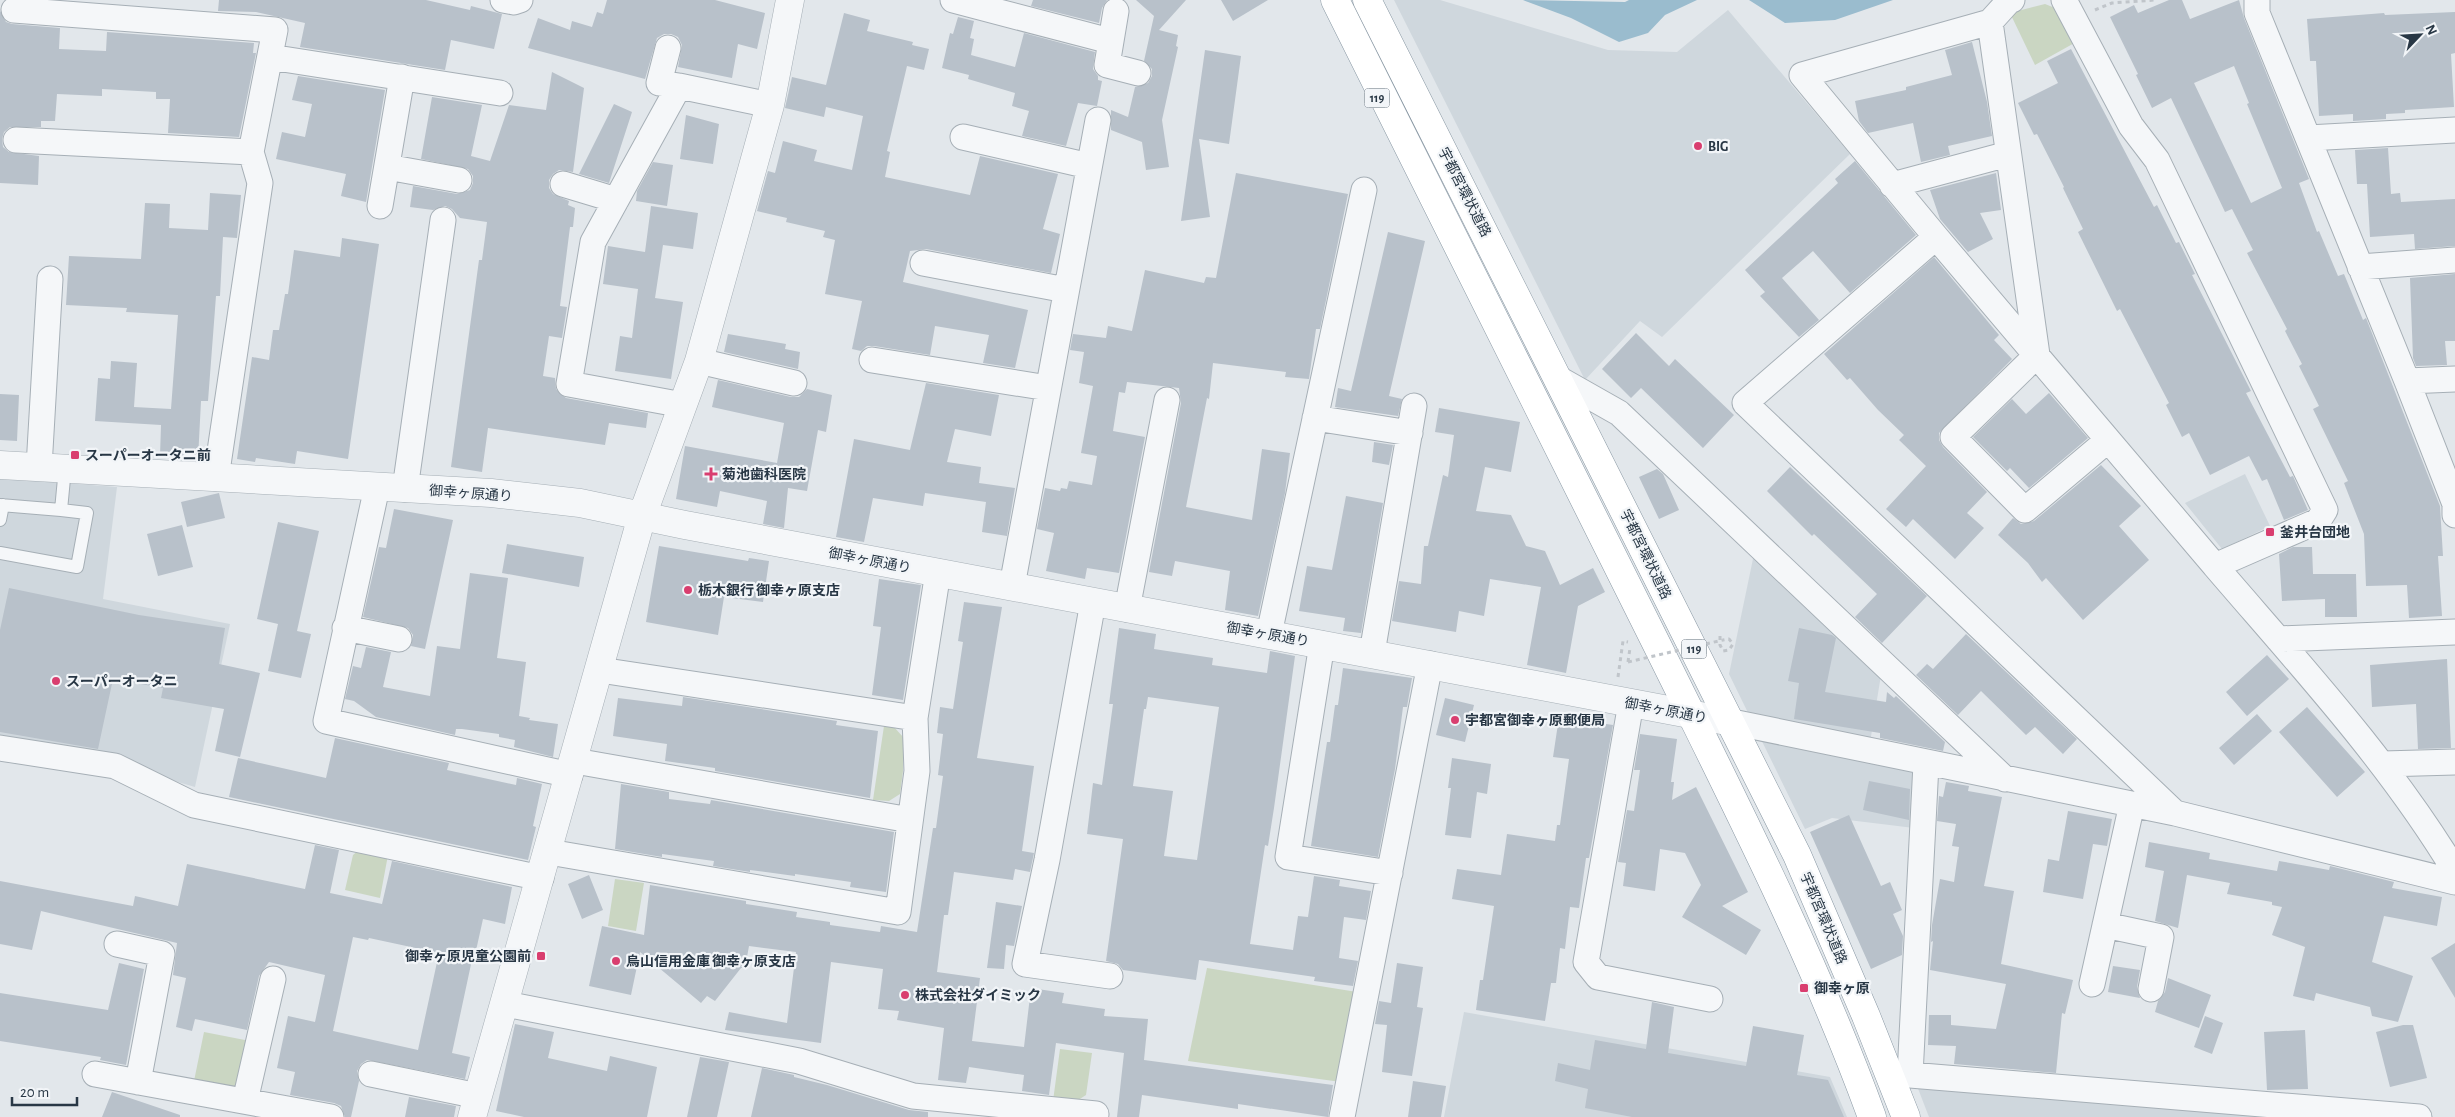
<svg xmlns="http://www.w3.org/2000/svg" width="2455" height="1117" viewBox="0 0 2455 1117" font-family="'Alegreya Sans','Noto Sans JP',sans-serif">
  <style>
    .built { fill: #cfd7dd }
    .green { fill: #cad6c2 }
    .water { fill: #9abcce }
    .building { fill: #b8c1ca; fill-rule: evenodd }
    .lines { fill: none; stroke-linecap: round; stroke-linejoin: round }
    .service-casing { stroke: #a6afb6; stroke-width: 14 }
    .minor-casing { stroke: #a6afb6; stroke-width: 27 }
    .tertiary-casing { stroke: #a6afb6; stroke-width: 29 }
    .trunk-casing { stroke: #8897a3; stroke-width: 29 }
    .path { stroke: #c0c5ca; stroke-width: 3; stroke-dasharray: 4 4; stroke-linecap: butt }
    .service { stroke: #f5f7f9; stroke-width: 12 }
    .minor { stroke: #f5f7f9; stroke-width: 25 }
    .tertiary { stroke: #f5f7f9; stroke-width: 28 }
    .trunk { stroke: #fff; stroke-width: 28 }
    .path-bridge { stroke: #c0c5ca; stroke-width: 3; stroke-dasharray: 4 4; stroke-linecap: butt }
    .poi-dot { fill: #d93e6f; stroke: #f2f5f8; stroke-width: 2 }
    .labels { text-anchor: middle; stroke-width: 4.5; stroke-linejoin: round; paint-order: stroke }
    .shield { fill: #f2f5f8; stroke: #65707b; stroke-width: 1 }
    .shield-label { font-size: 12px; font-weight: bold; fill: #283745 }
    .poi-label { font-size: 14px; font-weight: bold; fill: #283745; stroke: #f2f5f8; text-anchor: start }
    .street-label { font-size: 14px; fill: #283745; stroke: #f2f5f8 }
  </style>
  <rect width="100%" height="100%" fill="#e2e7eb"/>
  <path class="built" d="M1394 0H1440L1608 50 1677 52 1728 10 1850 154 1662 337 1640 321 1585 380Z
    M2245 474 2270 526 2222 549 2185 503Z
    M0 478 117 487 103 599 230 624 195 787 161 777 139 764 0 739Z
    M1754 554 1881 675 1867 761 1918 770 1914 828 1832 818 1805 829 1729 674Z
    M1464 1012 1830 1077 1847 1117H1444Z
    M1917 1086 2318 1117H1929Z"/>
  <path class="green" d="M2045 4 2060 10 2078 41 2035 65 2010 13Z
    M884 726 894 727 903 737V771L900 794 889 801 873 800Z
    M360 849 388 855 380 898 345 890 353 855Z
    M615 879 644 883 636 931 608 926Z
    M1207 968 1357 992 1341 1082 1188 1061Z
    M204 1032 250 1041 243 1081 235 1088 194 1081Z
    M1060 1049 1092 1053 1086 1095 1072 1104 1053 1101Z"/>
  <path class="water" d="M1523 0 1625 2 1629 0H1697L1665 15 1648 33 1619 42 1571 18Z
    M1749 0H1893L1835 20 1785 23Z"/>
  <path class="building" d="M219 0H426L470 10 471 6 502 14 494 49 451 40 445 70 300 47 305 23 256 12 218 11Z
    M607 0H715L765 13 757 49 738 44 732 78 678 67 682 45 678 37 671 34H664L657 38 645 79 528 48 538 18 570 30 572 21 592 27 597 12 603 14Z
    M1033 0H1107L1102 8 1099 23 1031 6Z
    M1136 0H1186L1159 30 1178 35 1176 46 1178 47 1162 120 1169 167 1146 170 1142 142 1111 130V110L1128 117 1135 87 1148 83 1152 76V69L1144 61 1154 16Z
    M1221 0H1268L1233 21Z
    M2169 0H2182L2190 19 2239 0 2244 18 2309 179 2299 183 2317 232 2319 231 2338 276 2344 274 2363 320 2366 318 2440 506 2443 556H2438L2442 616 2409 618 2407 585 2366 586 2364 534 2344 483 2348 481 2313 409 2319 406 2299 366 2302 364 2285 331 2287 329 2247 253 2253 250 2232 209 2225 212 2171 98 2152 108 2136 75 2138 74 2110 17 2134 5 2138 13ZM2234 66 2249 103 2247 104 2282 188 2251 203 2194 83Z
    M0 11 6 22 12 24 60 28 59 49 106 51 107 32 254 43 253 53H256L239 137 168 133 170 99H156V92L102 89V96L57 94 55 121H41V127H10L4 132 2 139 3 147 9 152 39 156 38 185 0 183Z
    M2455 12V53L2451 54 2454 107 2405 110V113L2386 114V119L2353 121V114L2319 116 2316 61H2310L2307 19 2384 13 2385 15Z
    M844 13 870 20 867 31 913 42 912 45 929 49 924 70 907 66 887 151 890 152 885 177 970 195 980 156 1058 174 1043 229 1060 234 1051 273 926 249 910 251 903 282 1028 310 1015 368 983 363 989 335 935 326 930 355 874 346H867L861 351 852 349 862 301 825 294 835 240 823 237 825 231 786 222 787 218 757 211 768 171 775 173 783 141 817 150 814 161 852 170 863 116 826 107 824 117 785 108 792 77 826 85Z
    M958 17 974 21 970 38 974 39 971 55 1015 67 1024 33 1095 52 1093 69 1098 76V80L1102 81 1097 106 1078 103 1066 146 1022 136 1029 111 1012 106 1015 93 968 79 969 75 942 68 950 33 953 34Z
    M1972 42 1987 102 1992 136 1948 146 1950 155 1921 162 1913 123 1868 133 1859 121 1855 101 1906 90V87L1952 75 1945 50Z
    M2071 49 2154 207 2157 205 2176 243 2179 242 2195 274 2192 275 2251 391 2246 393 2290 477 2293 476 2308 510 2284 520 2267 479 2262 481 2249 456 2210 475 2189 433 2182 437 2166 405 2169 403 2120 309 2117 311 2078 232 2083 229 2063 188 2064 187 2037 134 2034 135 2018 103 2058 83 2047 61Z
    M1205 50 1241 56 1229 144 1199 139 1210 217 1181 221Z
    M552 72 584 88 573 172 559 170 553 174 549 180V188L553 194 569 201 568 205 575 208 573 227H570L560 306 567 307 562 338 549 336 543 376 555 378 556 389 566 398 648 413 646 428 609 423 605 445 488 428 482 472 451 467 479 260H482L487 222 460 218 452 209 445 206 433 210 410 207 413 186 457 194 470 190 473 183V176L468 169 421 159 432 97 482 105 471 156 490 161 509 105 546 110Z
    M298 76 385 90 366 202 341 196 346 174 276 159 282 132 305 137 312 104 292 100Z
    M614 104 632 112 609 183 579 174Z
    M686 115 719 124 713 164 680 159Z
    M2388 148 2391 194 2400 193 2401 202 2455 199V246L2415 249 2414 234 2370 237 2367 184H2357L2355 150Z
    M1855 161 1916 235 1850 293 1813 251 1782 278 1819 320 1799 337 1760 296 1765 292 1745 270 1838 183 1835 179Z
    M653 162 673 165 667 206 636 201 637 191Z
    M1236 173 1348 194 1320 329H1316L1309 379 1285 377 1286 372 1213 363 1209 399 1207 398 1186 507 1252 520 1262 449 1290 453 1285 493 1258 616 1225 610 1230 571 1175 561 1172 576 1149 572 1181 403 1179 388 1127 382 1125 393 1119 392 1113 431 1145 437 1119 573 1087 568 1085 579 1046 571 1054 533 1037 529 1045 488 1060 491 1061 488 1067 489 1069 481 1092 485 1097 456 1081 453 1093 386 1079 383 1084 352 1070 350 1073 334 1106 338 1108 326 1132 331 1145 270 1204 283 1206 277 1216 278Z
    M1996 173 2001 210 1980 213 1993 239 1968 252 1940 219 1930 190Z
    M210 193 241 195 237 238 223 237 220 296H216L208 401H201L198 459 160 456 161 425 95 421 98 378 110 379 111 361 137 363 134 407 171 409 178 315 126 312 127 308 66 305 69 256 141 259 145 203 170 204 169 228 208 230Z
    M651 206 698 213 693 249 663 245 655 298 683 302 671 379 615 371 620 336 632 338 638 289 603 284 608 246 645 252Z
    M1388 232 1425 241 1389 396 1402 399 1398 416 1335 407 1338 388 1351 391Z
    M342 238 379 244 348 459 297 451 295 464 256 458 255 462 237 459 252 357 269 360 273 330H279L285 294H288L294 250 340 257Z
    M1934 257 1999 335 1994 340 2012 359 1939 433V440L1943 447 1987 492 1967 513 1984 528 1955 559 1913 519 1906 527 1886 509 1926 466 1899 440 1904 435 1878 410 1850 378 1847 380 1824 354Z
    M2455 274V341H2445L2447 365 2416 366 2413 358 2410 278Z
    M1636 333 1669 366 1675 359 1734 415 1703 448 1641 388 1631 398 1602 369Z
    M728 334 786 344 785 349 800 352 798 369 724 352Z
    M718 380 791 397H799L807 389 832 395 826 432 818 430 807 491 788 488 784 528 763 524 767 501 720 491 717 507 676 499 685 446 777 463 784 423 712 407Z
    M926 383 999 395 991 436 955 429 947 462 981 467 979 483 1015 488 1007 536 982 532 986 502 925 493 923 506 873 498 864 542 836 537 854 439 910 450Z
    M2049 393 2088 438 2029 488 2010 468 2007 471 1973 437 2012 399 2026 414Z
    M0 394 19 395 17 441 0 440Z
    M1439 408 1520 422 1511 472 1485 467 1476 511 1511 515 1526 546 1545 551 1560 585 1593 568 1605 592 1578 606 1566 673 1527 665 1541 587 1490 579 1484 616 1459 611 1456 632 1392 621 1399 581 1421 584 1424 546H1428L1443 475 1448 477 1454 435 1435 432Z
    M1374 442 1393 445 1389 465 1372 462Z
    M2101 465 2141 506 2119 526 2149 560 2083 620 2046 578 2042 582 2028 563 1998 535 2013 518 2021 524 2034 521Z
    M1790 467 1927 596 1882 643 1855 617 1877 594 1814 534 1812 536 1767 491Z
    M1657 469 1663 474 1679 510 1659 519 1639 477Z
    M219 493 225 518 187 527 181 502Z
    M1346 496 1383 503 1361 633 1343 631 1345 618 1299 611 1307 566 1332 570Z
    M394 509 453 520 425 649 411 646 413 635 408 628 363 617 379 547 386 548Z
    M278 522 319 531 297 631 311 634 301 678 268 671 278 624 257 619Z
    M182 525 193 567 158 576 147 534Z
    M507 544 584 557 579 587 502 573Z
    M659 546 748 561 749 558 769 561 763 602 724 597 718 635 646 622Z
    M2293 547H2312L2313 574H2356L2357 617H2325V599L2282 601 2279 554Z
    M470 573 508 578 497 658 526 662 519 716 530 718 529 720 558 724 553 757 514 747 515 740 499 737V734L462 729H456L455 735 376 717 354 701 345 699 353 666 361 668 366 647 391 652 383 687 430 696 437 646 460 649Z
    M879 579 921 585 903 700 872 695 881 627 873 626Z
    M9 588 139 615 225 628 219 664 260 673 240 757 215 751 224 709 161 698 163 688 113 679 98 749 0 732V630Z
    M964 602 1002 607 977 758 1034 766 1022 851 1034 853 1030 872 1015 869 1013 880 954 872 948 915H944L937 972 980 978 972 1041 1024 1047 1031 988 1064 993 1062 1003 1105 1009 1104 1016 1148 1019 1144 1060 1333 1085 1328 1117 1238 1104V1109L1142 1095 1139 1117H1117L1124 1053 1056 1043 1049 1095 1022 1091 1024 1075 969 1067 966 1083 938 1080 944 1028 897 1020 899 1011 878 1009 883 969 831 962 821 1043 725 1030 729 1012 787 1023 796 952 749 946 745 968H741L715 1001 707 996 701 1003 640 952 631 995 589 986 602 926 644 935 650 885 746 901V904L797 912 796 917 830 922V925L880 932 881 926 917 932 933 828H936L943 776 938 775 943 734 937 733 940 707 953 709 963 642 958 641Z
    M1119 628 1156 634 1154 649 1213 658 1212 665 1267 673 1270 651 1295 656 1274 808 1268 846 1265 845 1250 944 1293 950 1298 916 1308 917 1314 876 1340 880 1339 886 1371 891 1366 920 1344 917 1339 958 1358 961 1353 986 1314 981 1315 977 1199 960 1196 980 1123 970 1118 964 1106 961 1123 839 1087 834 1093 783 1102 785 1113 704H1109ZM1148 697 1219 707 1197 860 1164 856 1173 791 1133 786 1144 709H1146Z
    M1799 628 1832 635 1836 638 1825 692 1886 702 1887 692 1894 698 1896 696 1945 742 1943 751 1880 738V733L1794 719 1799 683 1788 681Z
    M1966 634 2077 739 2063 754 2035 727 2026 735 1981 691 1958 715 1916 675 1927 664 1933 669Z
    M2267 655 2289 679 2247 716 2226 692Z
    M2447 659 2451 748 2418 749 2416 704 2372 707 2370 665Z
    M1343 668 1412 678 1407 707H1403L1395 769 1378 857 1311 846 1327 742H1330L1335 705H1338Z
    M683 697 837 721 836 725 878 731 870 798 715 771V768L665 761 667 744 613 736 618 698 682 706Z
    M1445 698 1474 705 1465 742 1436 735Z
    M2307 707 2365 772 2337 797 2279 732Z
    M2257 714 2272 731 2234 765 2219 748Z
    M1559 717 1613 725 1589 858H1586L1579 908 1570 907 1565 949 1560 948 1556 983H1551L1545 1021 1476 1010 1480 980H1483L1494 906 1452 899 1457 869 1501 875 1507 834 1555 841 1557 825H1560L1569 759 1553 757Z
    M1640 734 1677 739 1671 782H1674L1672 800 1696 787 1748 892 1722 906 1761 930 1746 955 1682 917 1701 885 1685 853 1660 849 1655 891 1623 886 1626 863 1618 862 1627 810 1634 811 1640 770H1634Z
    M335 738 449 763 447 770 516 785 517 778 542 784 533 826 536 827 528 860 229 797 238 758 326 778Z
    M1452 758 1491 764 1487 794 1477 792 1471 838 1445 835 1451 788H1448Z
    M1869 781 1910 789 1909 820 1863 810Z
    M1946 782 1969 786 1968 791 2002 797 1984 886 2014 891 2001 964 2073 980 2065 1014 2062 1013 2056 1073 1954 1064 1956 1046 1928 1045 1929 1015H1951V1025L1996 1029 2006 984 1930 970 1933 941 1931 942 1932 925 1940 879 1954 882 1959 847 1952 846 1956 824 1937 821 1939 796 1943 797Z
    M621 784 669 792V799L710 804 711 800 894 832 886 892 850 887 851 882 795 874V876L750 870V872L713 866 714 861 662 854V857L615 849Z
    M2068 811 2112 819 2107 846 2093 844 2083 899 2043 892 2048 859 2059 861Z
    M1849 815 1881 886 1890 882 1902 910 1893 914 1903 936 1902 955 1871 969 1810 832Z
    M2149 842 2210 853 2209 859 2277 871 2279 861 2329 870 2330 866 2394 882 2392 888 2442 897 2437 926 2384 916 2372 962 2413 976 2398 1022 2372 1016 2370 1007 2316 993 2314 1001 2293 996 2305 947 2272 935 2282 907 2272 905V902L2227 894 2230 883 2187 875 2178 928 2155 921 2164 871 2145 867Z
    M315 845 339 850 330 893 382 904 392 861 512 887 505 924 483 919 475 955H473L452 1053 470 1057 465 1079 367 1060 361 1064 357 1071 359 1081 351 1117H345L341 1106 334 1103 290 1095 295 1072 277 1068 288 1016 315 1022 325 975 269 962 259 976 247 1030 195 1019 192 1031 176 1027 186 978 173 975 177 943 41 911 32 950 0 944V881L133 906 135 896 178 906 187 864 305 889ZM353 937 368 940 369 938 439 953 418 1050 333 1031Z
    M589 875 603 910 582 919 568 884Z
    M996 902 1022 906 1014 946 1006 945 1004 969 987 968Z
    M2455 943V998L2431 958Z
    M119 963 144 969 126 1065 100 1060 101 1057 0 1041V993L108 1010Z
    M1397 963 1423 967 1417 1007 1423 1008 1412 1076 1382 1072 1387 1025 1375 1024 1379 1001 1391 1003Z
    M2113 966 2140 970 2137 987 2140 998 2108 992Z
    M2168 978 2211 995 2199 1028 2155 1012 2158 1001 2165 992Z
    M1652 1002 1674 1007 1668 1053 1746 1066 1753 1026 1804 1035 1797 1075 1828 1080 1844 1117H1632L1585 1108 1588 1089 1555 1081 1558 1063 1590 1070 1595 1040 1646 1049Z
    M2205 1016 2223 1023 2212 1054 2194 1047Z
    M515 1024 554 1032 548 1058 607 1071 610 1056 657 1067 647 1117H524L496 1111Z
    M2403 1025H2413L2427 1078 2390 1087 2376 1032Z
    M2305 1030 2308 1089 2267 1090 2264 1032Z
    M700 1057 729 1062 717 1117H687Z
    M762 1068 794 1075V1077L827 1085 909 1110 928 1112V1117H751Z
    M1413 1081 1446 1086 1441 1117H1408Z
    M112 1092 180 1115V1117H102Z
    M409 1097 456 1106 454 1117H405Z"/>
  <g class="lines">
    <g class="service-casing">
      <path id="service" d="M0 505 61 510
        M0 520 3 505
        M0 553 77 567 87 513 61 510 65 468"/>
    </g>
    <g class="minor-casing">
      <path id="minor" d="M503 0 514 2 520 0
        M953 0 1110 41
        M2012 0 2009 1 1990 22 1802 75 1936 237 2215 566
        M2064 0 2131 126 2157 160 2325 510 2318 521 2215 566C2299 664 2388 760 2455 871
        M2257 0V13L2407 381 2455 504V515
        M14 10 275 30 251 152 260 183 216 478
        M1116 11 1107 65 1138 73
        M1990 22 2037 355 1953 437 2025 510 2108 440
        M668 48 659 83 679 86
        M270 57 500 93
        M963 137 1089 166
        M2308 138 2455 130
        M16 140 251 152
        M387 167 459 180
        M563 184 616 200
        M1892 185 2008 154
        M380 206 402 77
        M1936 237 1745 403 2175 813
        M923 263 1066 290
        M2360 267 2455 260
        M872 360 1048 388
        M699 361 794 383
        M1559 379 1619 413 2005 779
        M2407 381 2455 379
        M683 405 569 384 593 242 679 86 770 105
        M1315 418 1410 433
        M39 467 50 279
        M377 487 326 721 570 775
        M405 489 443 220
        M1012 586 1098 120
        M1093 602 1047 860 1025 964 1110 976
        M1127 609 1167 400
        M345 628 399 639
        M1269 634 1364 190
        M2278 639 2455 632
        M1322 644 1288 857 1390 873
        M1372 653 1414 406
        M600 670 915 718
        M1631 703 1586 962 1598 977 1710 999
        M1732 722 2175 813 2455 882
        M0 748 115 766 194 805 541 878
        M575 761 910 820
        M1926 764 1910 1075 2419 1117
        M2383 764 2455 762
        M549 852 898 912 917 771 915 718 938 572
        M2105 925 2161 937 2151 989
        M117 944 162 954 138 1082
        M2092 984 2132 804
        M505 1004 799 1061 913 1096 1096 1114 1095 1117
        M95 1074 331 1117
        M371 1074 478 1096
        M245 1101 273 979
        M1342 1117 1430 664"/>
    </g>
    <g class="tertiary-casing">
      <path id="tertiary" d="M0 465 491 493 580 503 685 525 1732 722
        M472 1117 642 516 699 361 770 105 790 0"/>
    </g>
    <g class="trunk-casing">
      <path id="trunk" d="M1335 0C1443 216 1552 431 1658 647 1734 801 1813 955 1872 1117
        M1367 0 1797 855 1866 1016 1906 1117"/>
    </g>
    <path class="path" d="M2095 10 2112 3 2155 0
      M1720 636V645L1723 651 1729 650 1733 644 1729 639 1723 640
      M1628 662 1630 648
      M1618 677 1623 641 1628 642"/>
    <use href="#service" class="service"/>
    <use href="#minor" class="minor"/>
    <use href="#tertiary" class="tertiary"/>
    <use href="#trunk" class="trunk"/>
    <path class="path-bridge" d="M1628 662 1723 640"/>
  </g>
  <g class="poi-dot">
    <circle cx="1698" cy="146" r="5"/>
    <rect x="70" y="450" width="10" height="10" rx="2.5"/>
    <path d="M708.5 466.5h5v5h5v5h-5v5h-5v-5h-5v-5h5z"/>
    <rect x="2265" y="527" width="10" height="10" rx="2.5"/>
    <circle cx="688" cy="590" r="5"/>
    <circle cx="56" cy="681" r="5"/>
    <circle cx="1455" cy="720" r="5"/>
    <rect x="536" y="951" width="10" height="10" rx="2.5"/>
    <circle cx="616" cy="961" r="5"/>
    <rect x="1799" y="983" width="10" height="10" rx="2.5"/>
    <circle cx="905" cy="995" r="5"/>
  </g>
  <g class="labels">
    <g class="shield">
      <rect x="1364.5" y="88.5" width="25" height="19" rx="4"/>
      <rect x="1681.5" y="639.5" width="25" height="19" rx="4"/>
    </g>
    <g class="shield-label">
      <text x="1377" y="102">119</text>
      <text x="1694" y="653">119</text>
    </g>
    <g class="poi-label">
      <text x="1708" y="151">BIG</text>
      <text x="85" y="460">スーパーオータニ前</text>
      <text x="722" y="479">菊池歯科医院</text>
      <text x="2280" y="537">釜井台団地</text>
      <text x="698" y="595">栃木銀行 御幸ヶ原支店</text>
      <text x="66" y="686">スーパーオータニ</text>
      <text x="1465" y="725">宇都宮御幸ヶ原郵便局</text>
      <text x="531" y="961" text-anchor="end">御幸ヶ原児童公園前</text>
      <text x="626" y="966">烏山信用金庫 御幸ヶ原支店</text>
      <text x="1814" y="993">御幸ヶ原</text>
      <text x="915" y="1000">株式会社ダイミック</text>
    </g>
    <g class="street-label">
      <text transform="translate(1465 192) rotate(63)" y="5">宇都宮環状道路</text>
      <text transform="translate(471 493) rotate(4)" y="5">御幸ヶ原通り</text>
      <text transform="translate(1646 554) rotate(64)" y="5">宇都宮環状道路</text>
      <text transform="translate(870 560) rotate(11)" y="5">御幸ヶ原通り</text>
      <text transform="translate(1268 634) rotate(10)" y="5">御幸ヶ原通り</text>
      <text transform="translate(1666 710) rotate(11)" y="5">御幸ヶ原通り</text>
      <text transform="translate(1824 918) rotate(67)" y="5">宇都宮環状道路</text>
    </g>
  </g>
  <g transform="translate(2420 35) rotate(65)" stroke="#f2f5f8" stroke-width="4" paint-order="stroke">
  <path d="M0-4L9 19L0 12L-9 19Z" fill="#283745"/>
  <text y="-8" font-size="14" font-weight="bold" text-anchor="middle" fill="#283745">N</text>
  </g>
  <path d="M12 1097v8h65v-8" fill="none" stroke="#283745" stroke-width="2.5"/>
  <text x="20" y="1097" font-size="15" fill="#283745" stroke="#f2f5f8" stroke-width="4" paint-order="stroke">20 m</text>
</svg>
